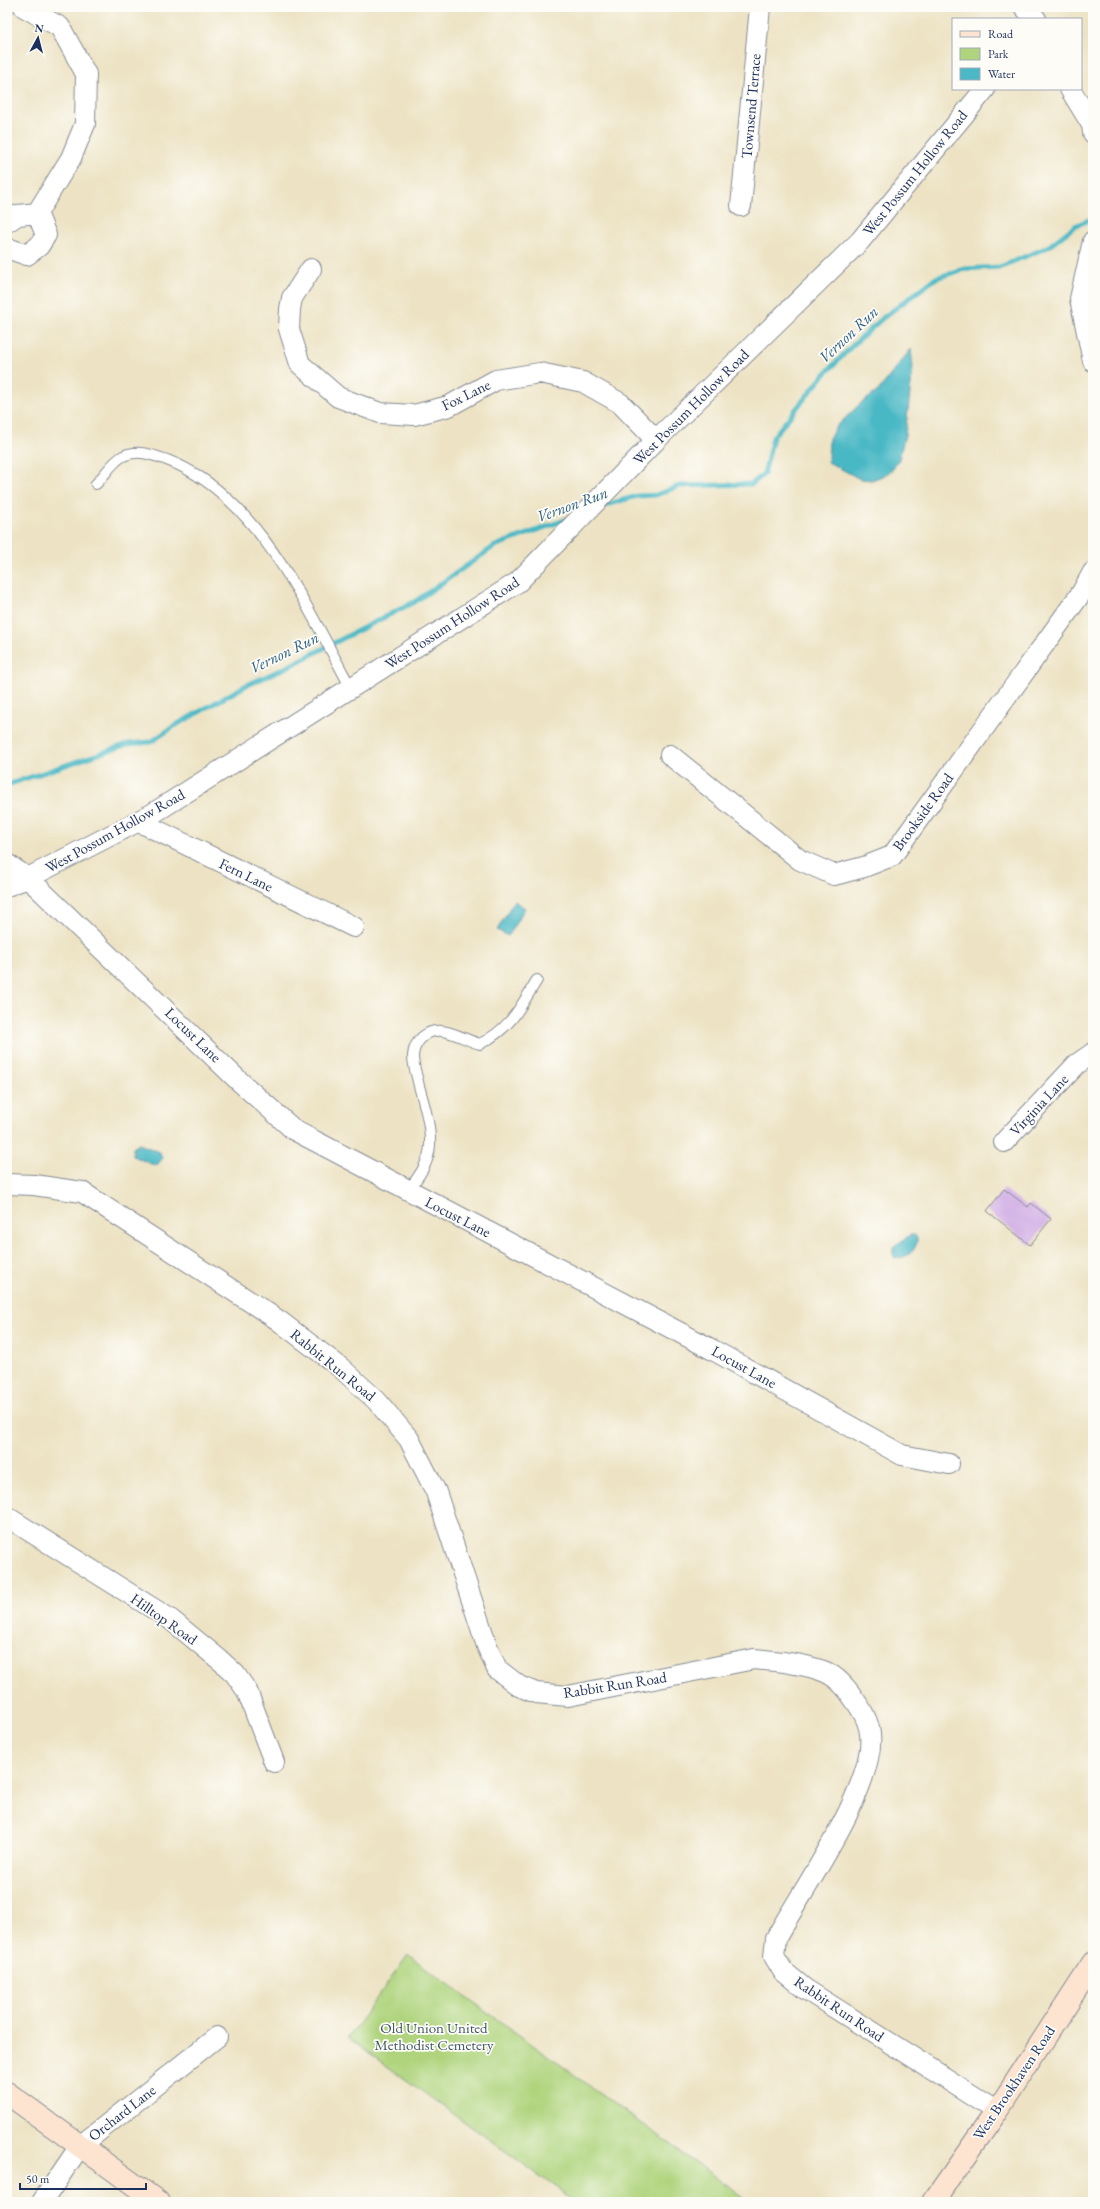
<svg xmlns="http://www.w3.org/2000/svg" width="1100" height="2209" viewBox="0 0 1100 2209" font-family="'EB Garamond',serif">
  <style>
    .green { fill: #afd47d; stroke: #65826e }
    .water { fill: #4ab8c5; stroke: #327492 }
    .lines { fill: none; stroke-linecap: round; stroke-linejoin: round }
    .stream { stroke: #4ab8c5; stroke-width: 5 }
    .building { fill: #d1ade5 }
    .lane-casing { stroke: #848991; stroke-width: 12 }
    .street-casing { stroke: #848991; stroke-width: 22 }
    .secondary-casing { stroke: #848991; stroke-width: 24 }
    .lane { stroke: #fff; stroke-width: 10 }
    .street { stroke: #fff; stroke-width: 20 }
    .secondary { stroke: #fde4d1; stroke-width: 22 }
    .labels { text-anchor: middle; stroke-width: 3.5; stroke-linejoin: round; paint-order: stroke }
    .street-label { font-size: 15px; fill: #1b2f5e; stroke: #fdfcf7 }
    .park-label { font-size: 15px; fill: #405866; stroke: #fdfcf7 }
    .water-label { font-size: 16px; font-style: italic; fill: #2b5f82; stroke: #fdfcf7 }
  </style>
  <rect width="100%" height="100%" fill="#fdfcf7"/>
  <filter id="ink" filterUnits="userSpaceOnUse"><feTurbulence type="fractalNoise" baseFrequency=".025" numOctaves="2"/><feDisplacementMap in="SourceGraphic" scale="8" xChannelSelector="R" yChannelSelector="G"/><feConvolveMatrix kernelMatrix="1 2 1 2 8 2 1 2 1" color-interpolation-filters="sRGB"/></filter>
  <filter id="wash" filterUnits="userSpaceOnUse"><feTurbulence type="fractalNoise" baseFrequency=".012" numOctaves="4" result="noise"/><feDisplacementMap in="SourceGraphic" scale="16" xChannelSelector="R" yChannelSelector="G"/><feGaussianBlur stdDeviation="0.9" result="paint"/><feColorMatrix in="noise" values="0 0 0 0 0 0 0 0 0 0 0 0 0 0 0 0 0 1.4 0 .05"/><feComposite in="paint" operator="in"/></filter>
  <g filter="url(#wash)">
    <rect width="100%" height="100%" fill="#ede3c4"/>
    <path class="green" d="M408 1955 751 2202H576L348 2038Z"/>
    <path class="water" d="M911 349 913 368 905 435 899 459 893 469 885 475 872 480 860 479 828 462 829 438 838 425 860 404 878 391Z
      M514 901 525 908 508 936 497 930Z
      M139 1144 160 1152 162 1159 156 1166 133 1156V1148Z
      M910 1235H915L917 1238C918 1250 906 1259 895 1258L893 1254V1247Z"/>
    <g class="lines">
      <path class="stream" d="M602 506 637 496 656 495 679 486 752 484 764 474 773 437 824 375 852 346 884 317 936 278 964 269 1000 267 1048 247 1075 226 1093 218
        M7 785 128 744 151 742 176 725 245 686 289 666 416 601 495 546 570 518"/>
    </g>
    <g id="blocks">
      <path class="building" d="M1004 1189 1028 1207 1031 1203 1051 1219 1030 1245 987 1211Z"/>
    </g>
  </g>
  <g filter="url(#ink)">
    <use href="#blocks" fill-opacity="0" stroke="#848991" stroke-width="1"/>
    <g class="lines">
      <g class="lane-casing">
        <path id="lane" d="M96 484C104 476 113 461 123 456 138 449 153 455 167 460 257 494 307 608 351 688
          M408 1191C418 1177 429 1164 430 1145 431 1126 424 1104 419 1086 417 1076 413 1066 413 1056 414 1041 427 1029 442 1031 454 1032 468 1041 480 1044 511 1028 519 1009 537 980"/>
      </g>
      <g class="street-casing">
        <path id="street" d="M24 7 60 27 86 74 85 124 71 158 37 213
          M1024 7 1036 19
          M1070 89 1092 125 1093 133
          M741 206 760 7
          M7 222 18 215 37 213
          M1093 241 1080 299 1093 361
          M7 248 27 255 39 246 46 235 37 213
          M311 269 292 298 290 309 289 329 300 364 338 397 380 413 414 415 449 406 496 380 540 373 583 382 620 403 656 440
          M670 755 800 860 834 875 864 867 892 856 1082 592 1093 572
          M138 821 354 927
          M7 864 28 878 238 1080 294 1130 713 1350 902 1455 949 1464
          M7 886 28 878 152 814 518 582 656 440 860 241 985 89
          M1004 1142 1077 1064 1093 1053
          M7 1184 34 1185 82 1192 278 1320 341 1368 376 1400 409 1439 436 1492 487 1646 497 1669 519 1686 536 1693 568 1696 754 1659C776 1661 800 1663 820 1670 835 1674 846 1687 854 1699 860 1707 867 1719 869 1728 882 1778 801 1892 776 1938L774 1956 783 1971 805 1989 997 2111
          M7 1517 170 1619 221 1661 235 1674 247 1691 274 1762
          M42 2202 80 2146 217 2037"/>
      </g>
      <g class="secondary-casing">
        <path id="secondary" d="M7 2093 158 2202
          M933 2202 997 2111 1093 1963"/>
      </g>
      <use href="#lane" class="lane"/>
      <use href="#street" class="street"/>
      <use href="#secondary" class="secondary"/>
    </g>
  </g>
  <g class="labels">
    <g class="street-label">
      <text transform="translate(751 106) rotate(-85)" y="5">Townsend Terrace</text>
      <text transform="translate(915 173) rotate(-51)" y="5">West Possum Hollow Road</text>
      <text transform="translate(466 395) rotate(-26)" y="5">Fox Lane</text>
      <text transform="translate(691 407) rotate(-45)" y="5">West Possum Hollow Road</text>
      <text transform="translate(452 623) rotate(-33)" y="5">West Possum Hollow Road</text>
      <text transform="translate(923 812) rotate(-54)" y="5">Brookside Road</text>
      <text transform="translate(115 831) rotate(-29)" y="5">West Possum Hollow Road</text>
      <text transform="translate(246 875) rotate(26)" y="5">Fern Lane</text>
      <text transform="translate(193 1035) rotate(44)" y="5">Locust Lane</text>
      <text transform="translate(1039 1105) rotate(-47)" y="5">Virginia Lane</text>
      <text transform="translate(458 1217) rotate(27)" y="5">Locust Lane</text>
      <text transform="translate(333 1365) rotate(39)" y="5">Rabbit Run Road</text>
      <text transform="translate(744 1367) rotate(29)" y="5">Locust Lane</text>
      <text transform="translate(164 1619) rotate(35)" y="5">Hilltop Road</text>
      <text transform="translate(615 1685) rotate(-9)" y="5">Rabbit Run Road</text>
      <text transform="translate(839 2009) rotate(34)" y="5">Rabbit Run Road</text>
      <text transform="translate(1014 2083) rotate(-56)" y="5">West Brookhaven Road</text>
      <text transform="translate(122 2113) rotate(-38)" y="5">Orchard Lane</text>
    </g>
    <g class="park-label">
      <text x="434" y="2033">Old Union United<tspan x="434" dy="17">Methodist Cemetery</tspan></text>
    </g>
    <g class="water-label">
      <text transform="translate(848 334) rotate(-43)" y="6">Vernon Run</text>
      <text transform="translate(572 504) rotate(-20)" y="6">Vernon Run</text>
      <text transform="translate(284 652) rotate(-26)" y="6">Vernon Run</text>
    </g>
  </g>
  <rect width="1100" height="2209" fill="none" stroke="#fdfcf7" stroke-width="24"/>
  <rect x="952" y="18" width="130" height="72" fill="#fdfcf7" stroke="#a3aaba"/>
  <rect x="960" y="31" width="20" height="6" fill="#fde4d1" stroke="#a3aaba"/>
  <text x="988" y="38" font-size="12" fill="#1b2f5e">Road</text>
  <rect x="960" y="48" width="20" height="12" fill="#afd47d" stroke="#a3aaba"/>
  <text x="988" y="58" font-size="12" fill="#1b2f5e">Park</text>
  <rect x="960" y="68" width="20" height="12" fill="#4ab8c5" stroke="#a3aaba"/>
  <text x="988" y="78" font-size="12" fill="#1b2f5e">Water</text>
  <g transform="translate(38 38) rotate(7)" stroke="#fdfcf7" stroke-width="3" paint-order="stroke">
  <path d="M0-3L7 15L0 10L-7 15Z" fill="#1b2f5e"/>
  <text y="-6" font-size="11" font-weight="bold" text-anchor="middle" fill="#1b2f5e">N</text>
  </g>
  <path d="M20 2183v6h126v-6" fill="none" stroke="#1b2f5e" stroke-width="2"/>
  <text x="26" y="2183" font-size="12" fill="#1b2f5e" stroke="#fdfcf7" stroke-width="3" paint-order="stroke">50 m</text>
</svg>
